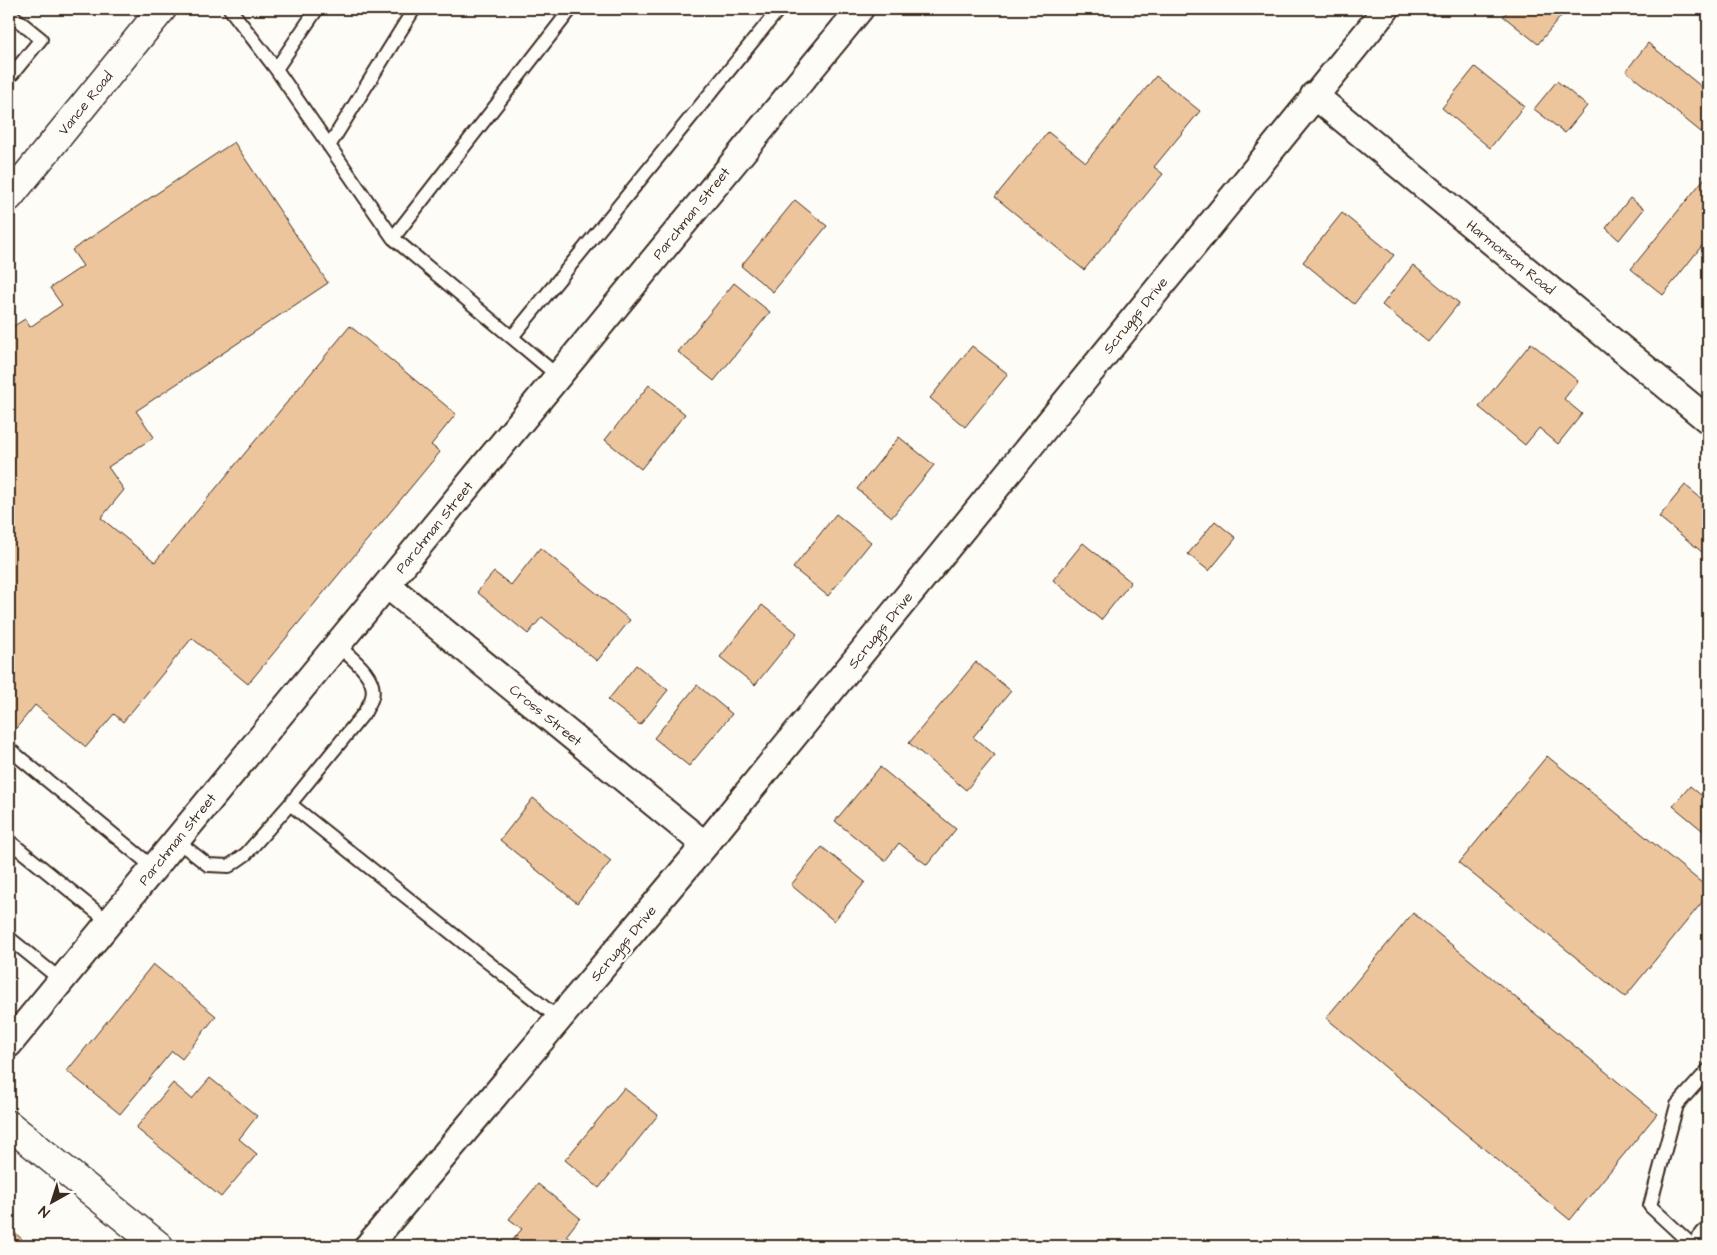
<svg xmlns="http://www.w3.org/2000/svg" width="1717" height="1255" viewBox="0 0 1717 1255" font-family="'Architects Daughter',sans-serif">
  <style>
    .building { fill: #edc59d; stroke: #3b2a1e }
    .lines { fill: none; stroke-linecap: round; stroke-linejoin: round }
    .service-casing { stroke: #3b2a1e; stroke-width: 16 }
    .minor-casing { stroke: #3b2a1e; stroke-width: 30 }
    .tertiary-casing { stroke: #3b2a1e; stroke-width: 31 }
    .secondary-casing { stroke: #3b2a1e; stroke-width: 31 }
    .service { stroke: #fdfcf7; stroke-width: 12 }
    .minor { stroke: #fdfcf7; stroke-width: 26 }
    .tertiary { stroke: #fdfcf7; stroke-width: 28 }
    .secondary { stroke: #fdfcf7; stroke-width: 28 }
    .labels { text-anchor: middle; stroke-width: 5; stroke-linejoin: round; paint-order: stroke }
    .street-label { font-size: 14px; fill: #3b2a1e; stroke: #fdfcf7 }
  </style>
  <rect width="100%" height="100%" fill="#fdfcf7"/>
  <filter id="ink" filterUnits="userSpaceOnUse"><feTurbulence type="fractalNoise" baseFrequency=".02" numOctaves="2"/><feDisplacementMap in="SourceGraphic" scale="10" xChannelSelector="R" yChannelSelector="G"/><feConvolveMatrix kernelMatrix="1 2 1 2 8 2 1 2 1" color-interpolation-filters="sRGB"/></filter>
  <g filter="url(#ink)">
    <path class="building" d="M1510 9H1567L1538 44 1503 16Z
      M1648 43 1708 92V123L1701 132 1626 71Z
      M1475 67 1524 106 1490 148 1442 108Z
      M1156 76 1200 111 1154 167 1163 174 1084 270 995 197 1048 132 1086 162Z
      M1557 81 1587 106 1565 133 1534 109Z
      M234 142 328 283 136 411 154 437 108 467 124 490 101 518 155 562 350 326 456 414 431 445 440 452 248 684 192 638 123 722 114 714 86 747 35 705 9 737V329L25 319 30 327 62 305 50 288 83 266 72 250Z
      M1708 174V238L1663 295 1631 269Z
      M1630 198 1644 209 1619 240 1606 228Z
      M795 200 827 226 773 292 741 266Z
      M1342 213 1394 255 1354 304 1303 262Z
      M1413 265 1459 303 1428 342 1382 305Z
      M734 283 770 312 714 381 678 352Z
      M1531 343 1578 381 1564 399 1582 414 1558 444 1539 428 1525 445 1479 407Z
      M972 346 1008 374 965 427 930 398Z
      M649 385 685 414 641 469 605 440Z
      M899 437 934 465 892 517 857 489Z
      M1685 485 1708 504V545L1702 552 1659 517Z
      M836 514 871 542 828 596 793 568Z
      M1215 521 1236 538 1209 571 1188 554Z
      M1083 543 1131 582 1101 620 1053 580Z
      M540 548 630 620 597 661 542 617 528 634 477 592 494 572 511 585Z
      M762 605 797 633 755 685 720 657Z
      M976 662 1011 691 973 737 995 755 966 790 909 743Z
      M636 665 668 690 640 725 608 700Z
      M697 685 732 714 689 766 654 738Z
      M1547 756 1708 888V895L1625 997 1459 863Z
      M880 767 956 829 927 865 899 843 885 861 835 821Z
      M1690 786 1708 801V835L1673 806Z
      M533 798 611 861 577 903 500 840Z
      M822 847 865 882 834 921 791 885Z
      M1413 913 1657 1114 1570 1220 1326 1018Z
      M153 964 216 1016 182 1059 172 1051 120 1114 67 1071Z
      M210 1078 257 1116 239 1139 257 1154 221 1197 136 1128 173 1083 192 1099Z
      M624 1088 658 1115 599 1188 565 1160Z
      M538 1184 580 1218 566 1236 578 1246H517L511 1242 522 1229 509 1219Z
      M9 1228 22 1239 16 1246H9Z"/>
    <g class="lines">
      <g class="service-casing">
        <path id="service" d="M230 9 276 69 393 238 558 376
          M9 13 41 39 9 78
          M276 69 317 9
          M329 146 414 9
          M393 238 571 9
          M512 337 779 9
          M9 749 154 868
          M290 804 559 1019
          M176 840 208 865 229 866 246 854 290 804 365 712C367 707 371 702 372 697 378 676 350 657 337 645
          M9 841 109 922
          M9 938 61 980
          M1693 1246 1650 1206 1677 1105 1708 1070"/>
      </g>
      <g class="minor-casing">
        <path id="minor" d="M1314 95 1708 420
          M387 585 705 845
          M9 1044 860 9
          M368 1246 705 845 1386 9
          M1701 1246 1708 1237"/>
      </g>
      <g class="tertiary-casing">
        <path id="tertiary" d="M9 197 162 9"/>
      </g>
      <g class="secondary-casing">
        <path id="secondary" d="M9 1125 159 1246"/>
      </g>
      <use href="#service" class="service"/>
      <use href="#minor" class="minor"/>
      <use href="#tertiary" class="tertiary"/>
      <use href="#secondary" class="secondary"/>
    </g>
  </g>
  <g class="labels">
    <g class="street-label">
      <text transform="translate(85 103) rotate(-51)" y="5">Vance Road</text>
      <text transform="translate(691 213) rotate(-51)" y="5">Parchman Street</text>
      <text transform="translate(1511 257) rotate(39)" y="5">Harmonson Road</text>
      <text transform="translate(1135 315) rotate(-51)" y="5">Scruggs Drive</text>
      <text transform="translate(434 527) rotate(-51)" y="5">Parchman Street</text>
      <text transform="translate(880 630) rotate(-51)" y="5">Scruggs Drive</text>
      <text transform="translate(546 715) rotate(39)" y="5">Cross Street</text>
      <text transform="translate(177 839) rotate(-51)" y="5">Parchman Street</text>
      <text transform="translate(623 943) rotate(-50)" y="5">Scruggs Drive</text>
    </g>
  </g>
  <rect width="1717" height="1255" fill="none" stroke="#fdfcf7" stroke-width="30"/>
  <rect x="15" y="15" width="1687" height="1225" fill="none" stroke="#3b2a1e" stroke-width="2" filter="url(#ink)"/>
  <g transform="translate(52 1202) rotate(219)" stroke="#fdfcf7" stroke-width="4" paint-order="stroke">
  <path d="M0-4L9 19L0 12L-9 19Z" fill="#3b2a1e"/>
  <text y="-8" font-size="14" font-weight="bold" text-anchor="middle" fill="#3b2a1e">N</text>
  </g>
</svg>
